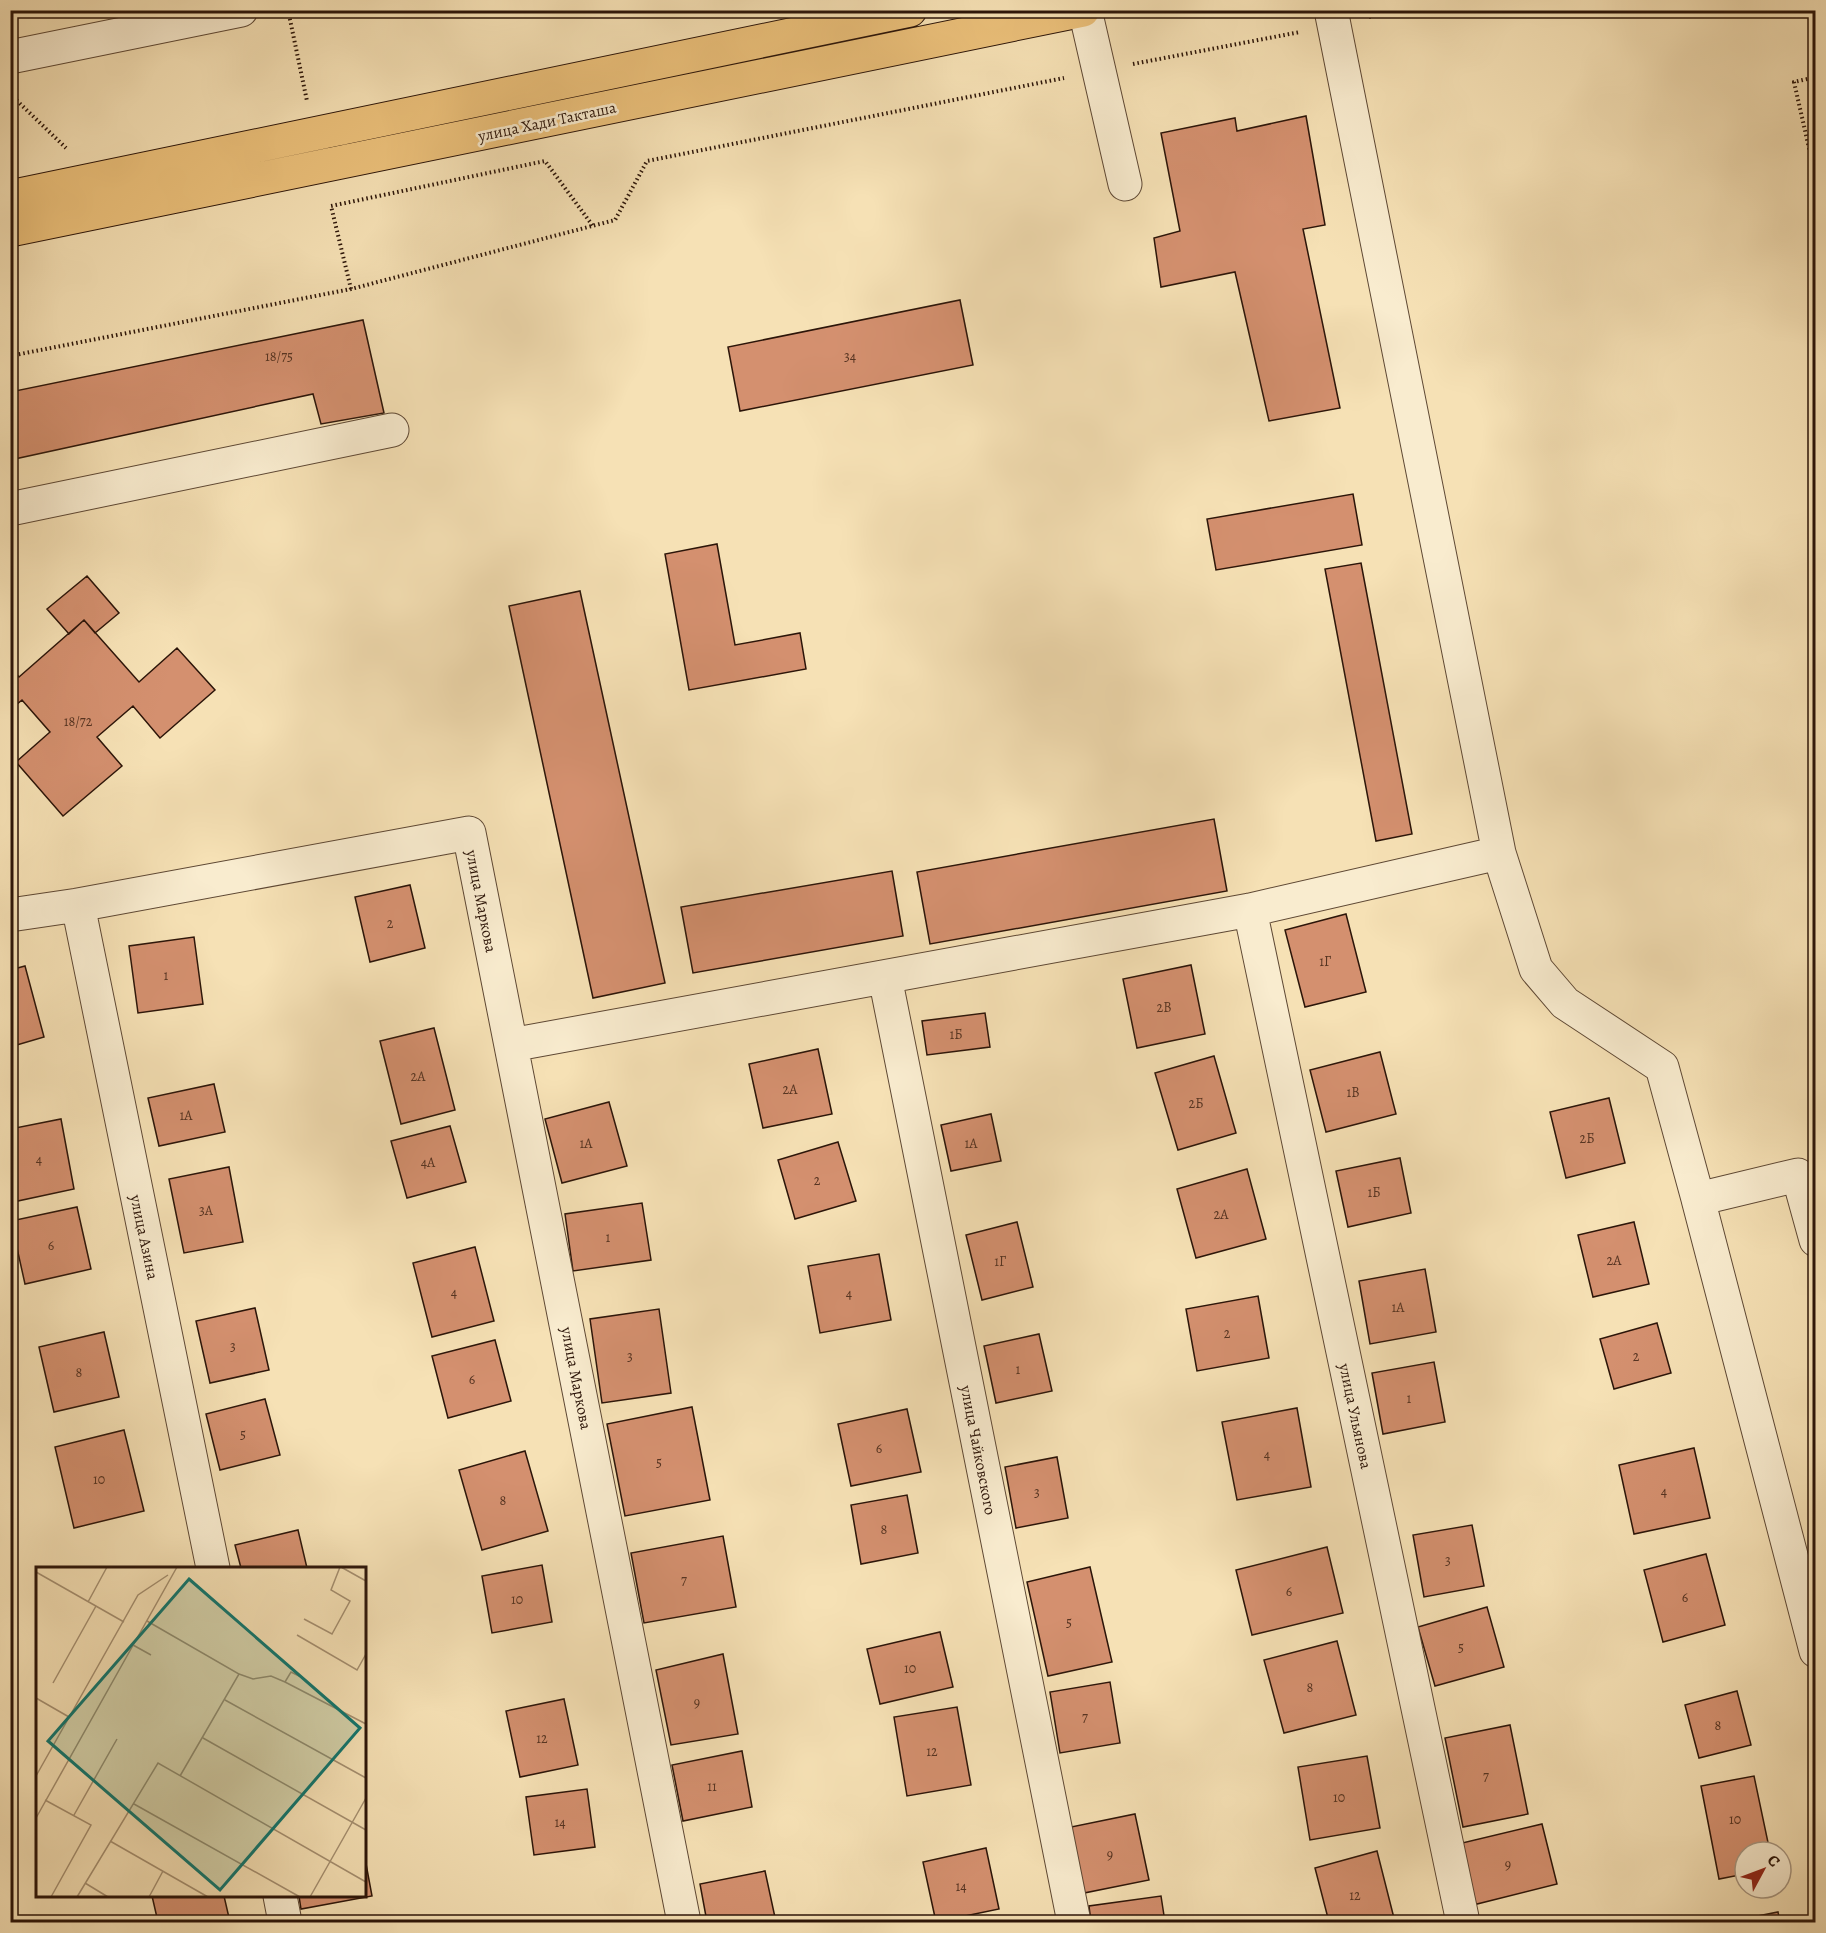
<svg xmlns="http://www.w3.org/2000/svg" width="1826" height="1933" viewBox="0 0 1826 1933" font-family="Alegreya,serif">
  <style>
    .building { fill: #d4906f; stroke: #2c1509; stroke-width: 1.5 }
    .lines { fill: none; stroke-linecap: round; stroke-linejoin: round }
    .minor-casing { stroke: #5e4834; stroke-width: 35 }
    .major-casing { stroke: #2c1509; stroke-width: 35 }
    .path { stroke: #2c1509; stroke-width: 4; stroke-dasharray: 1.5 3; stroke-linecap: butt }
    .minor { stroke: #f9eccf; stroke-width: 33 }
    .major { stroke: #ebc07a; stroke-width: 33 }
    .labels { text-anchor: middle; stroke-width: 5; stroke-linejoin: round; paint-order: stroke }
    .number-label { font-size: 14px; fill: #563422 }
    .street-label { font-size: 16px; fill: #2c1509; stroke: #f9eccf }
    .inset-road { fill: none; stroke: #a58f70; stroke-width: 1.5 }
    .view { fill: #0f766e; fill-opacity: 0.15; stroke: #0f766e; stroke-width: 3 }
    .inset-edge { fill: none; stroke: #2c1509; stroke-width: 3 }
  </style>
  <rect width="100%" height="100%" fill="#f6e1b5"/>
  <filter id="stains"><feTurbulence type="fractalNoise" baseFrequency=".00333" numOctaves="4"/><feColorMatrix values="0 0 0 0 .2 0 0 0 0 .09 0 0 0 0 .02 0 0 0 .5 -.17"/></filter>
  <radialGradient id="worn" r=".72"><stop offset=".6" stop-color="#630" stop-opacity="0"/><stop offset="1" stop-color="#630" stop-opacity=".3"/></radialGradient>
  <path class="building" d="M1306 116 1325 225 1303 229 1340 408 1269 421 1235 272 1161 287 1154 238 1180 231 1161 133 1235 118 1237 131Z
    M960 300 973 365 740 411 728 347Z
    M363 320 384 413 321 424 313 394 10 460V392Z
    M1353 494 1362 545 1216 570 1207 519Z
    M717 544 735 645 800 633 806 669 689 690 665 554Z
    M1361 563 1412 834 1376 841 1325 569Z
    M87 576 119 613 95 633 84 620 69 634 47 609Z
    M580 591 665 983 593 998 509 606Z
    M84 620 139 682 177 648 215 690 160 738 133 706 97 737 122 766 63 816 16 762 50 732 22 700 10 710V667L19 677Z
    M1214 819 1227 891 930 944 917 872Z
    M892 871 903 936 693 973 681 907Z
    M410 885 425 948 370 962 355 897Z
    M1346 914 1366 992 1305 1007 1285 930Z
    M194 937 203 1004 138 1013 129 946Z
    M1191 965 1205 1034 1137 1048 1123 979Z
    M25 966 44 1037 10 1047V970Z
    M985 1013 990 1047 927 1055 922 1021Z
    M434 1028 455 1110 401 1124 380 1041Z
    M818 1049 832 1114 763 1128 749 1064Z
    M1380 1052 1396 1114 1326 1132 1310 1070Z
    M1214 1056 1236 1133 1178 1150 1155 1073Z
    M214 1084 225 1132 159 1146 148 1098Z
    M1609 1098 1625 1163 1566 1178 1550 1112Z
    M609 1102 627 1166 562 1183 545 1119Z
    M991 1114 1001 1161 951 1171 941 1125Z
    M61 1119 74 1189 13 1202 10 1189V1129Z
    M450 1126 466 1182 407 1198 391 1141Z
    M838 1142 856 1201 795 1219 778 1160Z
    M1400 1158 1411 1213 1348 1227 1336 1171Z
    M229 1167 243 1242 184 1253 169 1179Z
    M1247 1169 1266 1239 1196 1258 1177 1189Z
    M642 1203 651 1260 573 1271 565 1214Z
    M77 1207 91 1269 25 1284 11 1221Z
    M1017 1222 1033 1287 982 1300 966 1235Z
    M1634 1222 1649 1284 1593 1297 1578 1235Z
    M475 1247 494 1321 432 1337 413 1263Z
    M879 1254 891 1320 820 1333 808 1266Z
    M1425 1269 1436 1332 1370 1344 1359 1281Z
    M1258 1296 1269 1358 1197 1371 1186 1309Z
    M255 1308 269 1370 210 1383 196 1321Z
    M659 1309 671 1393 602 1403 590 1319Z
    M1657 1323 1671 1373 1614 1389 1600 1339Z
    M104 1332 119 1397 54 1412 39 1347Z
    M1039 1334 1052 1391 996 1403 984 1346Z
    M495 1340 511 1401 448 1418 432 1356Z
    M1434 1362 1445 1422 1383 1434 1372 1373Z
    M265 1399 280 1455 220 1470 206 1414Z
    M692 1407 710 1500 625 1516 607 1424Z
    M1297 1408 1311 1487 1237 1500 1222 1422Z
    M907 1409 921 1472 851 1486 838 1424Z
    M124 1430 144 1511 74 1528 55 1447Z
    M1694 1448 1710 1518 1634 1534 1619 1465Z
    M525 1451 548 1531 482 1550 459 1470Z
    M1057 1457 1068 1518 1016 1528 1005 1467Z
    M907 1495 918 1553 861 1564 851 1505Z
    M1472 1525 1484 1586 1424 1597 1413 1535Z
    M298 1530 307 1568H241L235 1545Z
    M723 1536 736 1607 644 1623 631 1553Z
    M1327 1547 1343 1613 1252 1635 1236 1570Z
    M1706 1554 1725 1625 1663 1642 1644 1570Z
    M542 1565 552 1622 492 1633 482 1576Z
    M1090 1567 1112 1662 1048 1676 1027 1582Z
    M1487 1607 1504 1667 1435 1686 1418 1627Z
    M940 1632 953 1687 880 1704 867 1649Z
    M1337 1641 1356 1715 1284 1733 1264 1660Z
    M723 1654 738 1734 671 1745 656 1670Z
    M1110 1682 1120 1743 1060 1753 1050 1692Z
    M1737 1691 1751 1745 1699 1758 1685 1705Z
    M564 1699 578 1765 520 1777 506 1711Z
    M957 1707 971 1785 907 1796 894 1717Z
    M1510 1725 1528 1814 1463 1827 1445 1738Z
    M742 1751 752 1807 683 1821 672 1765Z
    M1367 1756 1380 1828 1310 1840 1298 1767Z
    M1754 1776 1770 1852H1745V1874L1719 1879 1701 1786Z
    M587 1789 595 1847 534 1855 526 1797Z
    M1135 1814 1149 1880 1084 1893 1071 1827Z
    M1542 1824 1557 1884 1473 1905 1458 1844Z
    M986 1848 999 1909 936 1922 923 1862Z
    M1377 1851 1395 1922H1329L1315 1868Z
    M364 1853 372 1896 301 1909 299 1896H364Z
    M765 1871 776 1922H707L700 1884Z
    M152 1896H224L230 1922H158Z
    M1161 1896 1165 1922H1091L1089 1906Z
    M1778 1912 1780 1922H1728Z"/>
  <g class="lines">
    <g class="minor-casing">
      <path id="minor" d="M1085 10 1125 184
        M10 57 241 10
        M10 509 392 430
        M1499 853 1536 969 1565 1003 1662 1067 1698 1199 1798 1175 1816 1240
        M78 905 213 1568
        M1250 910 1463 1922
        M10 915 78 905 469 833 684 1922
        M885 977 1074 1922
        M511 1045 1250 910 1499 853 1331 10
        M1698 1199 1816 1651
        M280 1896 285 1922"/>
    </g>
    <g class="major-casing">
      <path id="major" d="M10 197 910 10
        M10 230 1083 10"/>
    </g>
    <path class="path" d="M288 10 307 101
      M1369 17 1401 10
      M1133 64 1300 32
      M1816 77 1794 82 1816 179
      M10 94 66 148
      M351 289 331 206 545 161 593 226
      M10 356 351 289 615 220 647 161 1064 78"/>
    <use href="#minor" class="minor"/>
    <use href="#major" class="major"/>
  </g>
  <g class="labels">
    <g class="number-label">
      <text x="279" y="361">18/75</text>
      <text x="850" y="361">34</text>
      <text x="78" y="726">18/72</text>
      <text x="390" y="928">2</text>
      <text x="1325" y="966">1Г</text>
      <text x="166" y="980">1</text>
      <text x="1164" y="1012">2В</text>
      <text x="956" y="1039">1Б</text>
      <text x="418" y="1081">2А</text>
      <text x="790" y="1094">2А</text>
      <text x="1353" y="1097">1В</text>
      <text x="1196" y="1108">2Б</text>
      <text x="186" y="1120">1А</text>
      <text x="1587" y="1143">2Б</text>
      <text x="586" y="1148">1А</text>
      <text x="971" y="1148">1А</text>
      <text x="39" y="1164">4</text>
      <text x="428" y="1167">4А</text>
      <text x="817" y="1185">2</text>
      <text x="1374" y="1197">1Б</text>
      <text x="206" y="1215">3А</text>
      <text x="1221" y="1219">2А</text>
      <text x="608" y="1242">1</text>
      <text x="51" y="1250">6</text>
      <text x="1614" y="1265">2А</text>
      <text x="1000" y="1266">1Г</text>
      <text x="454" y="1297">4</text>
      <text x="849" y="1298">4</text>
      <text x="1398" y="1312">1А</text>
      <text x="1227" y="1338">2</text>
      <text x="233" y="1351">3</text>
      <text x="630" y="1361">3</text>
      <text x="1636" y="1361">2</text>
      <text x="1018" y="1374">1</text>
      <text x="79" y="1377">8</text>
      <text x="472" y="1384">6</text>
      <text x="1409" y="1403">1</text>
      <text x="243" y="1439">5</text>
      <text x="879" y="1453">6</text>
      <text x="1267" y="1459">4</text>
      <text x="659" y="1467">5</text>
      <text x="99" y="1484">10</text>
      <text x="1664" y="1496">4</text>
      <text x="1037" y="1497">3</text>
      <text x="503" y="1505">8</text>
      <text x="884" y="1534">8</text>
      <text x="1448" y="1565">3</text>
      <text x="684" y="1585">7</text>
      <text x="1289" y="1596">6</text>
      <text x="1685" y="1602">6</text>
      <text x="517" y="1604">10</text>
      <text x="1069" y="1627">5</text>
      <text x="1461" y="1652">5</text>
      <text x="910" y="1673">10</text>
      <text x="1310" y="1692">8</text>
      <text x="697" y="1707">9</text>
      <text x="1085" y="1722">7</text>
      <text x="1718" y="1730">8</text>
      <text x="542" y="1743">12</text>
      <text x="932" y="1756">12</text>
      <text x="1486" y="1781">7</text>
      <text x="712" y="1791">11</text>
      <text x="1339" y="1802">10</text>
      <text x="1735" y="1824">10</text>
      <text x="560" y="1827">14</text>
      <text x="1110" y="1859">9</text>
      <text x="1508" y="1869">9</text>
      <text x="961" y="1891">14</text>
      <text x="1355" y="1900">12</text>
    </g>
    <g class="street-label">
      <text transform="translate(547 121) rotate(-12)" y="6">улица Хади Такташа</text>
      <text transform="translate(482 901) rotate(79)" y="6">улица Маркова</text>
      <text transform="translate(145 1237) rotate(78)" y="6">улица Азина</text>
      <text transform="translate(577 1378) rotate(79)" y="6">улица Маркова</text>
      <text transform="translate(1356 1416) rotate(78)" y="6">улица Ульянова</text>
      <text transform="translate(979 1450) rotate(79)" y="6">улица Чайковского</text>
    </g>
  </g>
  <g transform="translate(36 1567)">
    <rect width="330" height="330" fill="#f6e1b5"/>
    <path class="inset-road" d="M305 0 330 14M0 5 88 55M52 35 71 0M268 52 296 67 314 34 295 23 304 0M111 54 203 107 144 209M261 68 321 103 330 87M97 78 115 88M203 107 217 112 235 109 249 115 255 105 265 110M249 115 330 157M17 116 60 39M0 131 33 150M189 133 330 211M167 171 330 263M0 209 102 28 132 8M9 233 55 258 15 330M98 237 264 330M38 248 81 172M0 251 141 0M74 274 172 330M49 316 72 330M41 330 122 196 330 315M113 330 127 304M274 330 330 231"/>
    <path class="view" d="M153 12 324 161 184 323 12 174Z"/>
    <rect width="330" height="330" class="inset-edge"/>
  </g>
  <rect width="1826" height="1933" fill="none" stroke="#f6e1b5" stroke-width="36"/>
  <rect x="12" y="12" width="1802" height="1909" fill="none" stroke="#2c1509" stroke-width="3"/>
  <rect x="18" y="18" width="1790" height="1897" fill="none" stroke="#2c1509" stroke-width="1.5"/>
  <g transform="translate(1763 1870) rotate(49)"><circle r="28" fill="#f9eccf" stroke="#a79680" stroke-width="1.5"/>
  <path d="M0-4.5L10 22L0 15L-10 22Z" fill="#8f2418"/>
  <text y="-9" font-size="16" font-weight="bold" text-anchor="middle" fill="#2c1509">С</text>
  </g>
  <rect width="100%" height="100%" filter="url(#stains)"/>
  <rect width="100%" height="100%" fill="url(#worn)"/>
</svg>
